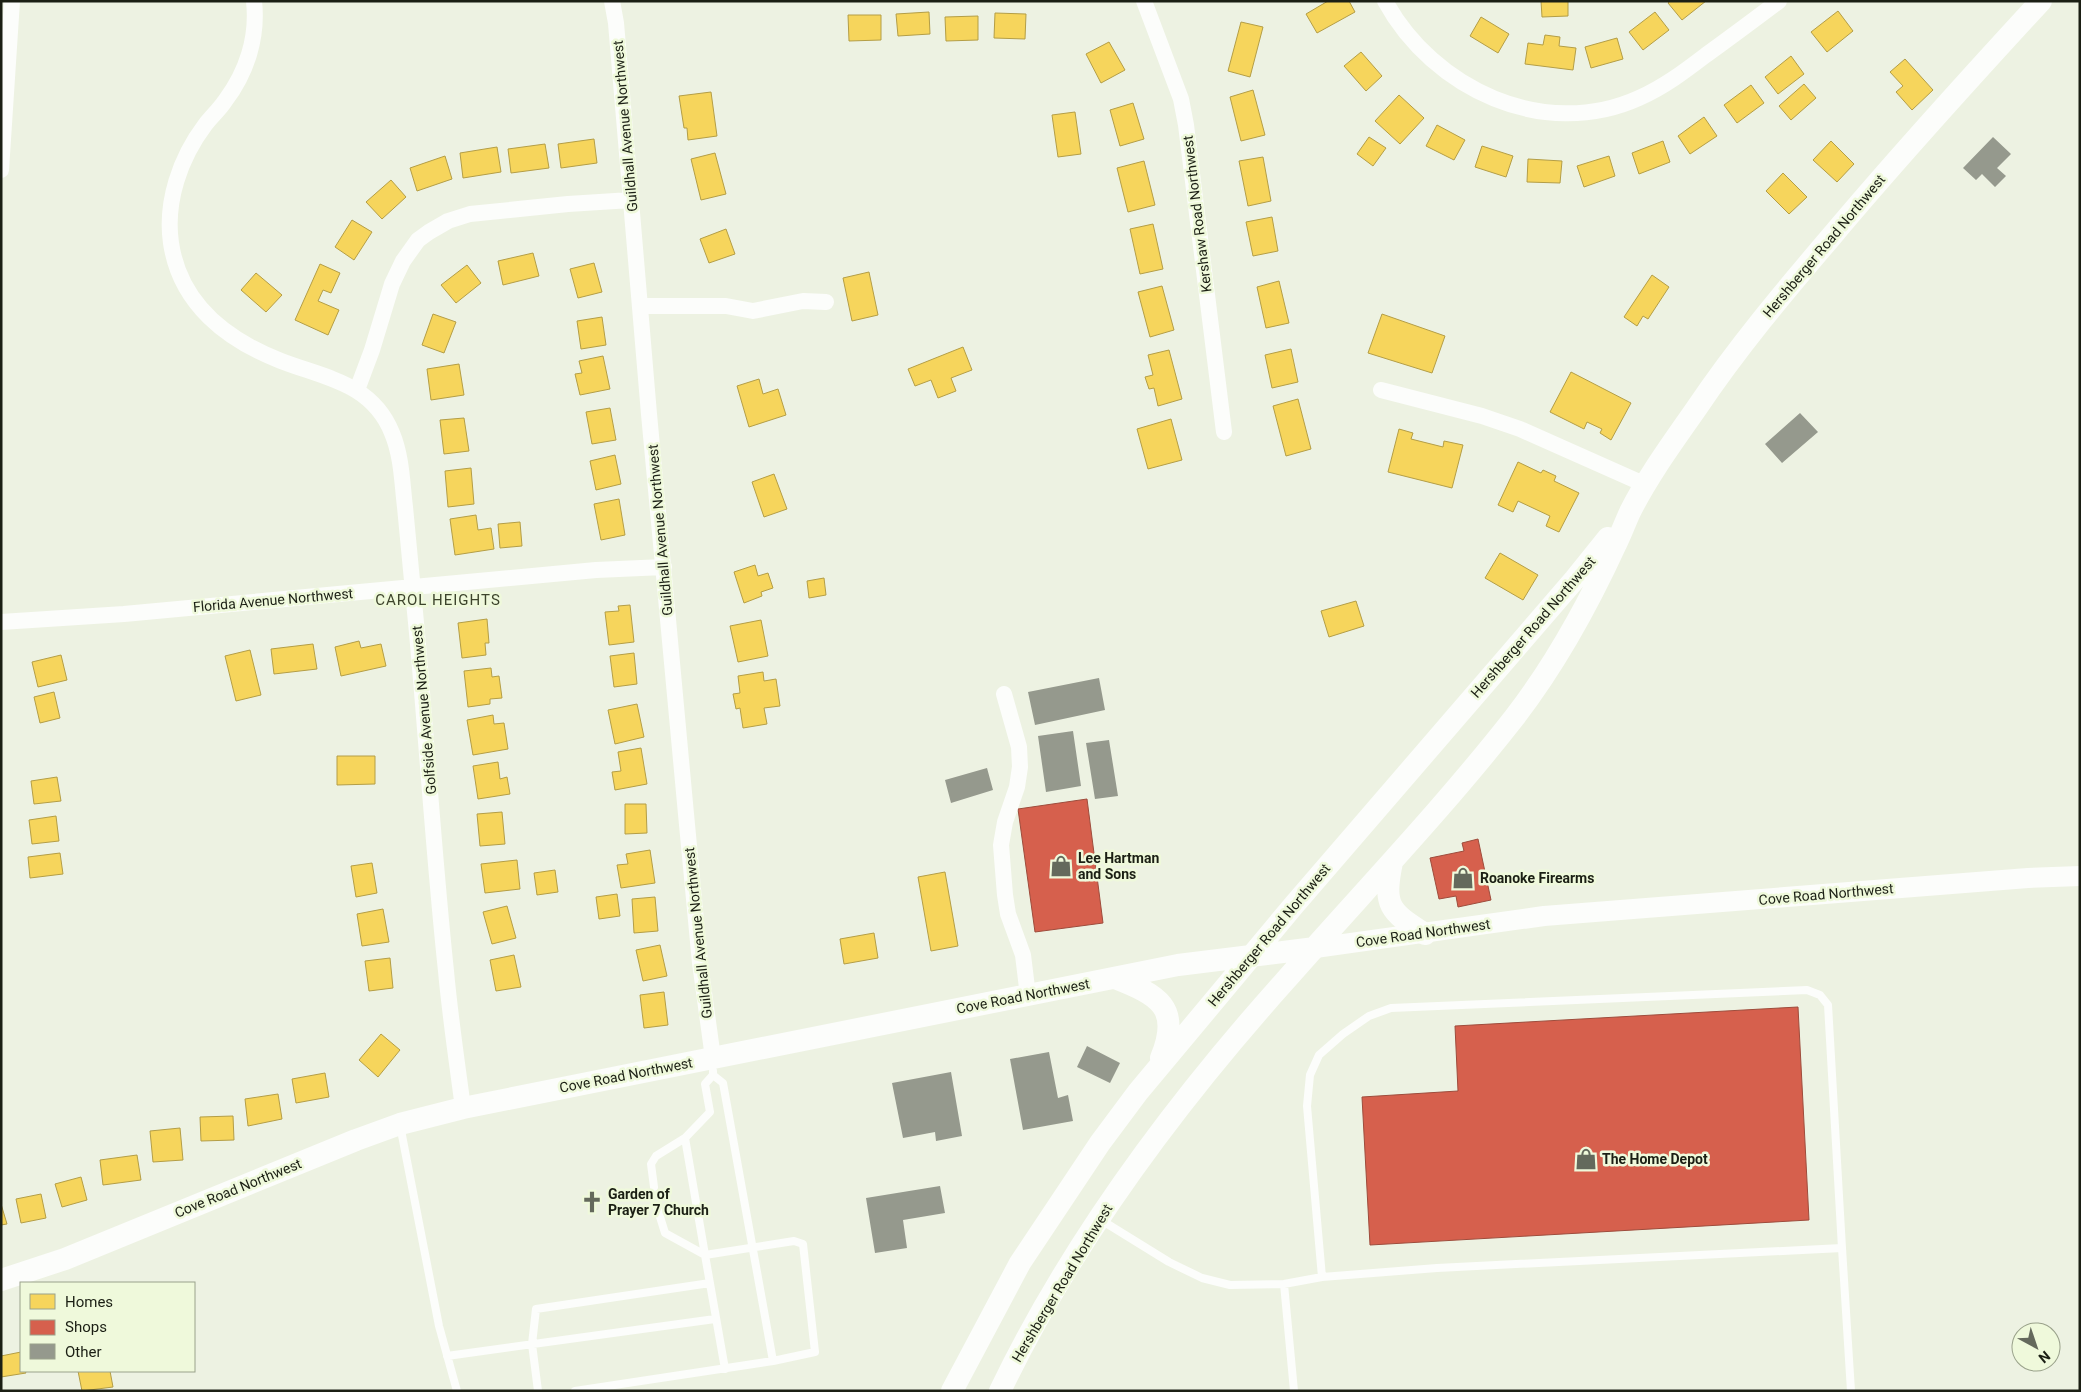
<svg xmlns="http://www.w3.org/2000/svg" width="2081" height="1392" viewBox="0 0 2081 1392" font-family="Roboto,sans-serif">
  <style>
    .homes { fill: #f6d55c; stroke: #b49e46 }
    .shops { fill: #d6604d; stroke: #9e4c3c }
    .building { fill: #95998d }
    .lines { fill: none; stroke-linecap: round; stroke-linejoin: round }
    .service { stroke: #fcfdfb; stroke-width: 8 }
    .minor { stroke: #fcfdfb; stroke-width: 16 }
    .tertiary { stroke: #fcfdfb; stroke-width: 20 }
    .secondary { stroke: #fcfdfb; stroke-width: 22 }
    .labels { text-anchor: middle; stroke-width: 5; stroke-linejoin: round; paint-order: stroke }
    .street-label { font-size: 14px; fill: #1b1f14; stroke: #eff9db }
    .poi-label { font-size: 14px; font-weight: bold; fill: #1b1f14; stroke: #eff9db; text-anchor: start }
    .neighbourhood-label { font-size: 15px; letter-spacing: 1px; fill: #3d442c; stroke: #eff9db }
  </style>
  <rect width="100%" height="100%" fill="#edf2e2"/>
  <path class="homes" d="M1328 1H1349L1355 12 1317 33 1306 14Z
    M1541 1H1568V16L1542 17Z
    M1670 1H1706L1682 20 1668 3Z
    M1838 11 1853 31 1827 52 1811 32Z
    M929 12 930 34 898 36 896 14Z
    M1655 12 1669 30 1643 50 1629 32Z
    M995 13 1026 14 1025 39 994 38Z
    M848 15H881V40L849 41Z
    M978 16V40L946 41 945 17Z
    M1481 17 1509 34 1498 53 1470 36Z
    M1241 22 1263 27 1250 77 1228 71Z
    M1545 35 1560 37 1559 46 1576 48 1573 70 1525 64 1528 43 1543 45Z
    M1617 38 1623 59 1591 68 1585 47Z
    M1109 42 1125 70 1101 83 1086 54Z
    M1361 52 1382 76 1366 91 1344 66Z
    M1791 56 1804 74 1778 94 1765 77Z
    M1905 59 1933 90 1912 110 1896 92 1903 86 1890 72Z
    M1804 84 1816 98 1791 120 1779 106Z
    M1751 85 1764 103 1737 123 1724 105Z
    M1253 90 1265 135 1241 141 1230 97Z
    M711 92 717 136 688 140 687 128H684L679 96Z
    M1399 95 1424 118 1400 144 1375 121Z
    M1133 103 1144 139 1120 146 1110 110Z
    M1075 112 1081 154 1058 157 1052 115Z
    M1704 117 1717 136 1690 154 1678 136Z
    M1437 125 1465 140 1454 160 1426 146Z
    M1369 137 1386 148 1373 166 1357 154Z
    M594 139 597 163 561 168 558 144Z
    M1663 141 1670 162 1639 174 1632 153Z
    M1831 141 1854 164 1837 182 1813 160Z
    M545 144 549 168 511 173 508 149Z
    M1482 146 1513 156 1506 177 1475 167Z
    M497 147 501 172 463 178 460 153Z
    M715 153 726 194 701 200 691 159Z
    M445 156 452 179 417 191 410 168Z
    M1609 156 1615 176 1584 187 1577 166Z
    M1263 157 1271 201 1248 206 1239 161Z
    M1528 159 1562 161 1560 183 1527 182Z
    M1144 161 1155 205 1128 212 1117 168Z
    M1783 173 1807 197 1789 214 1766 191Z
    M391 180 406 197 382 219 366 202Z
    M1272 217 1278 251 1253 256 1246 222Z
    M352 220 372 232 354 260 335 247Z
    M1153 224 1163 269 1140 274 1130 229Z
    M726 229 735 254 709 263 700 239Z
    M533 253 539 276 503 285 498 261Z
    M594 263 602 292 578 298 570 269Z
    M320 264 340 273 331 293 323 290 318 301 339 310 328 335 295 320Z
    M467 265 481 283 456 303 441 285Z
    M869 272 878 315 852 321 843 278Z
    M256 273 282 295 266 312 241 290Z
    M1652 275 1669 287 1648 319 1643 316 1637 326 1624 317Z
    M1279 281 1289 323 1266 328 1257 287Z
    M1162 286 1174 330 1150 337 1138 292Z
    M433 314 456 322 444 353 422 345Z
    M1382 314 1445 336 1432 373 1368 353Z
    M602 317 606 345 581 349 577 321Z
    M963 347 972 370 951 378 956 391 938 398 931 380 915 386 908 369Z
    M1291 349 1298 382 1272 388 1265 355Z
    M1169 350 1182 399 1158 406 1154 388 1149 389 1145 377 1153 375 1148 355Z
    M603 356 610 389 580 395 575 374 582 373 579 361Z
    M459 364 464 395 431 400 427 369Z
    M1571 372 1631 403 1611 440 1600 433 1602 429 1587 422 1584 429 1550 412Z
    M759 379 763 394 778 389 786 415 749 427 737 386Z
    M1298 399 1311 449 1286 456 1273 406Z
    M610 408 616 440 592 444 586 412Z
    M464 418 469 451 444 454 440 420Z
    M1171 419 1182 460 1148 469 1137 429Z
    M1399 429 1413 433 1411 439 1443 447 1444 441 1463 445 1452 488 1388 472Z
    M615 455 621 484 596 490 590 461Z
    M1518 462 1541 473 1543 470 1556 476 1554 481 1579 493 1559 532 1546 526 1550 516 1518 501 1513 512 1498 505Z
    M471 468 474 504 448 507 445 471Z
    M774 474 787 509 764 517 752 482Z
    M619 499 625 535 601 540 594 504Z
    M476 515 478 530 491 528 494 549 455 555 450 519Z
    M520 522 522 546 500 548 498 524Z
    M1500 553 1538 575 1523 600 1485 578Z
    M755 565 758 576 768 573 773 588 761 592 762 596 744 603 734 572Z
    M824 578 826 595 809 598 807 581Z
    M1356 601 1364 626 1329 637 1321 611Z
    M630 605 634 642 609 645 605 612 619 611 618 606Z
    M487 619 489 643H485L486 655 462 658 458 623Z
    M761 620 768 656 738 662 730 626Z
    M359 641 361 648 381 644 386 666 341 676 335 647Z
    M313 644 317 669 274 674 271 649Z
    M250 650 261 695 236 701 225 656Z
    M634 653 637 684 614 687 610 656Z
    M61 655 67 680 38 687 32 662Z
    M491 668 492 677 499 676 502 698 490 699V704L468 707 464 671Z
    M763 672 764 681 776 679 780 706 764 708 767 724 743 728 740 708 736 709 733 694 740 693 738 676Z
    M54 692 60 718 40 723 34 697Z
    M637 704 644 737 615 744 608 710Z
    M493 715 494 724 504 723 508 749 473 755 467 720Z
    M641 748 647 784 615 790 612 772 621 771 618 752Z
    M337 756H375V784L337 785Z
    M498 762 500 779 507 777 510 794 478 799 473 766Z
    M57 777 61 801 34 804 31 781Z
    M625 804H646L647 833 625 834Z
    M502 812 505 844 480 846 477 814Z
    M56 816 59 841 32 844 29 820Z
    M650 850 655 883 621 888 617 865 628 864 626 854Z
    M60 853 63 874 30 878 28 857Z
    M517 860 520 889 485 893 481 864Z
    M372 863 377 893 356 897 351 866Z
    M555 870 558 892 537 895 534 873Z
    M945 872 958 946 931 951 918 877Z
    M617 894 620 916 599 919 596 897Z
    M655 897 658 931 634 933 632 899Z
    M507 906 516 938 492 944 483 912Z
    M383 909 389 942 362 946 357 914Z
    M874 933 878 958 844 964 840 939Z
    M660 945 667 976 643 981 636 950Z
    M514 955 521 987 496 991 490 960Z
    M390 958 393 988 369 991 365 961Z
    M664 992 668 1025 644 1028 640 995Z
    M381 1034 400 1050 378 1077 359 1060Z
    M325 1073 329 1097 296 1103 292 1079Z
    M278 1094 282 1119 248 1126 245 1099Z
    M233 1116 234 1140 201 1141 200 1117Z
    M180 1128 183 1160 153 1162 150 1131Z
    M137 1155 141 1180 103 1185 100 1160Z
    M81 1177 87 1200 62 1207 55 1184Z
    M41 1194 46 1218 21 1223 16 1199Z
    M1 1204 7 1224 1 1225Z
    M21 1352V1371H25L26 1373 1 1377V1356Z
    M78 1371H110L113 1387 82 1391Z"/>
  <path class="shops" d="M1087 799 1103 923 1035 932 1018 809Z
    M1478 839 1491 900 1458 907 1456 896 1439 899 1430 858 1464 851 1462 843Z
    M1798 1007 1809 1220 1370 1245 1362 1097 1458 1091 1455 1026Z"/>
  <path class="building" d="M1993 137 2011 154 1997 168 2006 176 1995 187 1982 174 1976 180 1963 168Z
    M1800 413 1818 432 1782 463 1765 444Z
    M1099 678 1105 710 1035 725 1028 692Z
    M1073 731 1081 786 1046 792 1038 736Z
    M1109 740 1118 796 1095 799 1086 743Z
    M987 768 993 790 951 803 945 780Z
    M1087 1046 1120 1063 1110 1083 1077 1067Z
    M1049 1052 1058 1098 1068 1095 1073 1121 1023 1130 1010 1059Z
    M951 1072 962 1136 936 1141 935 1132 903 1138 892 1083Z
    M940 1186 945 1213 903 1220 907 1248 875 1253 866 1198Z"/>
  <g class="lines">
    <path class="service" d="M713 1075 723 1083 773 1361
      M400 1125 439 1326 457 1391
      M654 1187 651 1164 656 1156 685 1138 710 1112 705 1084 713 1075V1071
      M657 1207 665 1233 705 1255 725 1369
      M1101 1220 1169 1262 1202 1278 1230 1285 1284 1284 1322 1277 1437 1268 1842 1248 1851 1391
      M1322 1277 1307 1106 1310 1075 1319 1055 1343 1034 1369 1016 1391 1008 1807 990 1820 995 1828 1005 1842 1248
      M1284 1284 1294 1391
      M447 1356 715 1319
      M538 1391 532 1344 536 1309 710 1283
      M575 1391 773 1361 815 1352 803 1244 794 1241 705 1255 685 1138"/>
    <path class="minor" d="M254 1C258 37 247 72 225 101 219 110 211 117 205 125 180 158 165 202 171 243 180 304 227 340 281 361 325 378 372 383 392 433 402 457 402 483 405 507 409 549 413 591 417 633 427 745 434 858 446 971 450 1016 457 1062 463 1108
      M612 1 616 23 649 414 686 814 700 963 713 1058
      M1144 1 1181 99 1186 125 1224 432
      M1385 1C1433 89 1544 141 1639 98 1664 87 1685 71 1706 55 1731 37 1755 19 1779 1
      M1 170 12 1
      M640 306H726L753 311 803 301 826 302
      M357 390 372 350 392 284 403 261 418 240 429 232 448 221 470 214 568 204 631 200
      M1381 390 1482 416 1520 429 1646 485
      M1 622 124 614 596 570 664 567
      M1004 694 1019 747 1020 767 1017 787 1005 822 1001 845 1005 895 1008 914 1023 955 1028 996"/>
    <path class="tertiary" d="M1315 948 1544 916 2028 878 2080 876"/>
    <path class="secondary" d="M1392 862C1383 906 1389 911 1425 934
      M1115 978C1158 995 1182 1007 1161 1058
      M1 1280 65 1259 356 1140 400 1124 463 1108 1178 965 1315 948
      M952 1391 1020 1263 1100 1143 1138 1092 1294 905 1575 579 1608 538
      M1000 1391C1072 1241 1174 1105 1284 982 1361 894 1442 810 1514 718 1555 665 1588 605 1616 544 1621 534 1625 523 1630 512 1648 476 1673 442 1696 409 1737 348 1784 292 1831 237 1899 156 1970 78 2041 1"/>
  </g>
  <defs>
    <g id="shop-bare" transform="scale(1.725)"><path d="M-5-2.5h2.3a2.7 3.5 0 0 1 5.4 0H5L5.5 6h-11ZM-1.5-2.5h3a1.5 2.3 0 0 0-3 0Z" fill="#64695c" stroke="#eff9db" stroke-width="2.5" paint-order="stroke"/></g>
    <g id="church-bare" transform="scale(1.725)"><path d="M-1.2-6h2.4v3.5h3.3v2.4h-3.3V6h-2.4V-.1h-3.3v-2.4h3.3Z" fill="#64695c" stroke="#eff9db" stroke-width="2.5" paint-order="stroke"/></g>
  </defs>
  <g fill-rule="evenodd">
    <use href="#shop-bare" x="1061" y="866"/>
    <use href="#shop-bare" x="1463" y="878"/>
    <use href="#shop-bare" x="1586" y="1159"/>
    <use href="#church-bare" x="592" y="1202"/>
  </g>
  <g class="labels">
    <g class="street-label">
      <text transform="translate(625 126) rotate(-95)" y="5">Guildhall Avenue Northwest</text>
      <text transform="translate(1197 214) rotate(-97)" y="5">Kershaw Road Northwest</text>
      <text transform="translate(1824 246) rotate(-50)" y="5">Hershberger Road Northwest</text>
      <text transform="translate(660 530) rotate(-95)" y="5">Guildhall Avenue Northwest</text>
      <text transform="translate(273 600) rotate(-5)" y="5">Florida Avenue Northwest</text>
      <text transform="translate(1533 627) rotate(-49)" y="5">Hershberger Road Northwest</text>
      <text transform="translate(424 710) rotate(-95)" y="5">Golfside Avenue Northwest</text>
      <text transform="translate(1826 894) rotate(-5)" y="5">Cove Road Northwest</text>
      <text transform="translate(698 933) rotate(-96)" y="5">Guildhall Avenue Northwest</text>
      <text transform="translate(1423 933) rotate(-8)" y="5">Cove Road Northwest</text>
      <text transform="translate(1269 935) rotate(-50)" y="5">Hershberger Road Northwest</text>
      <text transform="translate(1023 996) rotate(-11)" y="5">Cove Road Northwest</text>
      <text transform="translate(626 1075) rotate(-11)" y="5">Cove Road Northwest</text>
      <text transform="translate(238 1188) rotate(-22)" y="5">Cove Road Northwest</text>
      <text transform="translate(1062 1283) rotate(-59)" y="5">Hershberger Road Northwest</text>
    </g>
    <g class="poi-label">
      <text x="1078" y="863">Lee Hartman<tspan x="1078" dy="16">and Sons</tspan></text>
      <text x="1480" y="883">Roanoke Firearms</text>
      <text x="1602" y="1164">The Home Depot</text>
      <text x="608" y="1199">Garden of<tspan x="608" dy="16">Prayer 7 Church</tspan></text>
    </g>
    <g class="neighbourhood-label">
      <text x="438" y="605">CAROL HEIGHTS</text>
    </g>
  </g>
  <rect width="2081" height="1392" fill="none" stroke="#1b1f14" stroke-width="5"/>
  <rect x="20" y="1282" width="175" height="90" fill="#eff9db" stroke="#9aa28b"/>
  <rect x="30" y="1294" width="25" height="15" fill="#f6d55c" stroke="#9aa28b"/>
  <text x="65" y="1307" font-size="15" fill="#1b1f14">Homes</text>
  <rect x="30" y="1320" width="25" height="15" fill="#d6604d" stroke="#9aa28b"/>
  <text x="65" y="1332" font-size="15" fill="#1b1f14">Shops</text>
  <rect x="30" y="1344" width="25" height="15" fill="#95998d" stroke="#9aa28b"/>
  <text x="65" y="1357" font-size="15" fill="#1b1f14">Other</text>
  <g transform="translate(2036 1347) rotate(140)"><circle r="24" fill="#eff9db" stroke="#9aa28b"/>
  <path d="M0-4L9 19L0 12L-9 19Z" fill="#64695c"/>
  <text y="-8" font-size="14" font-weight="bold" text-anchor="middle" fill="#1b1f14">N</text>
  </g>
</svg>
